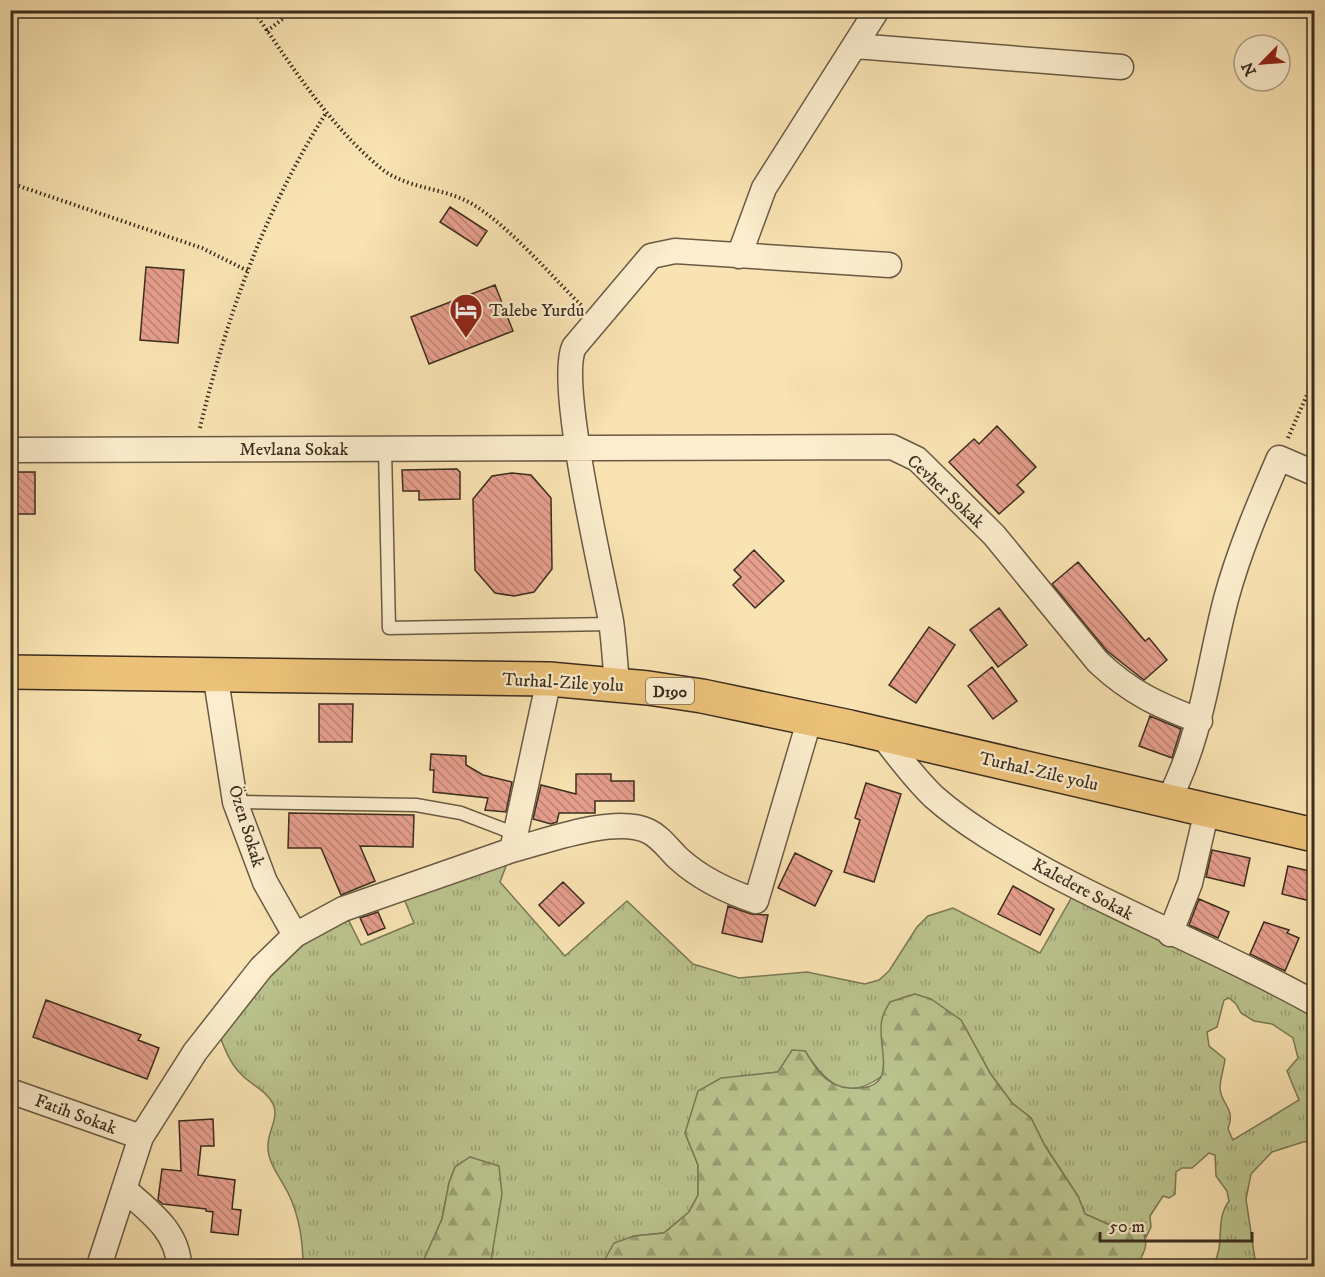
<svg xmlns="http://www.w3.org/2000/svg" width="1325" height="1277" viewBox="0 0 1325 1277" font-family="'IM FELL DW Pica',serif">
  <style>
    .grass { fill: url(#grass-tufts); stroke: #7b7856; stroke-width: 1.5; fill-rule: evenodd }
    .forest { fill: url(#forest-firs); stroke: #7b7856; stroke-width: 1.5 }
    .building { fill: url(#building-back-hatch); stroke: #3b2d1f; stroke-width: 1.5 }
    .lines { fill: none; stroke-linecap: round; stroke-linejoin: round }
    .service-casing { stroke: #6a5a44; stroke-width: 15 }
    .minor-casing { stroke: #6a5a44; stroke-width: 27 }
    .primary-casing { stroke: #3b2d1f; stroke-width: 36 }
    .path { stroke: #3b2d1f; stroke-width: 4; stroke-dasharray: 1.5 3; stroke-linecap: butt }
    .service { stroke: #fbedcd; stroke-width: 12 }
    .minor { stroke: #fbedcd; stroke-width: 24 }
    .primary { stroke: #ecc279; stroke-width: 33 }
    .labels { text-anchor: middle; stroke-width: 4.5; stroke-linejoin: round; paint-order: stroke }
    .shield { fill: #fbedcd; stroke: #756753; stroke-width: 1.5 }
    .shield-label { font-size: 16px; font-weight: bold; fill: #3b2d1f }
    .poi-label { font-size: 18px; fill: #3b2d1f; stroke: #fbedcd; text-anchor: start }
    .street-label { font-size: 18px; fill: #3b2d1f; stroke: #fbedcd }
  </style>
  <defs>
    <pattern id="grass-tufts" width="24" height="20" patternUnits="userSpaceOnUse" patternTransform="scale(1.5)"><rect width="24" height="20" fill="#bbc48e"/><path d="M3 7l-1-3M5 7V3M7 7l1-3M15 17l-1-3M17 17v-4M19 17l1-3" fill="none" stroke="#99a073"/></pattern>
    <pattern id="forest-firs" width="22" height="20" patternUnits="userSpaceOnUse" patternTransform="scale(1.5)"><rect width="22" height="20" fill="#bbc48e"/><path d="M5 1l3.5 6h-7zM16 11l3.5 6h-7z" fill="#99a073"/></pattern>
    <pattern id="building-back-hatch" width="6" height="6" patternUnits="userSpaceOnUse" patternTransform="scale(1.5)"><rect width="6" height="6" fill="#e79f8e"/><path d="M-1 5l2 2M0 0l6 6M5-1l2 2" fill="none" stroke="#bc8273"/></pattern>
  </defs>
  <rect width="100%" height="100%" fill="#f9e3b2"/>
  <filter id="stains"><feTurbulence type="fractalNoise" baseFrequency=".00333" numOctaves="4"/><feColorMatrix values="0 0 0 0 .2 0 0 0 0 .09 0 0 0 0 .02 0 0 0 .5 -.17"/></filter>
  <radialGradient id="worn" r=".72"><stop offset=".6" stop-color="#630" stop-opacity="0"/><stop offset="1" stop-color="#630" stop-opacity=".3"/></radialGradient>
  <path class="grass" d="M512 850 500 882 565 956 627 901 693 964 739 978 807 972 865 984 879 980 889 971 917 927 928 916 953 908 1040 953 1077 888 1314 1003V1141L1303 1142 1272 1152 1251 1174 1246 1199 1256 1266H1205L1213 1265C1226 1244 1214 1221 1229 1201L1227 1191 1216 1176 1215 1155 1209 1153 1192 1168H1182L1176 1172 1175 1194 1169 1198 1163 1196 1150 1216 1151 1227 1146 1237 1141 1227 1121 1230 1085 1214 1078 1196 1045 1146 1031 1118 1012 1103 990 1073 961 1020 915 994 890 1002C875 1034 889 1046 882 1076 846 1103 825 1083 805 1051L787 1060 778 1072 753 1075 685 1133 698 1165V1195L689 1212 664 1233 634 1236 604 1261 607 1266H490L470 1157 455 1167 449 1183 442 1219 422 1266H303C303 1243 299 1216 289 1195 282 1180 269 1165 268 1149 266 1134 280 1118 273 1104 266 1090 253 1086 243 1076 228 1063 222 1041 215 1024L226 1008 343 909 361 945 414 923 399 887ZM1229 998 1236 1004 1241 1013 1254 1021 1272 1024 1293 1038 1298 1058 1287 1071 1299 1100 1233 1140 1228 1129C1236 1108 1221 1105 1220 1088 1220 1080 1224 1068 1225 1059L1209 1046 1207 1032 1217 1027 1224 1000Z"/>
  <path class="forest" d="M915 994 931 999 961 1020 990 1073 1012 1103 1031 1118 1045 1146 1078 1196 1085 1214 1121 1230 1141 1227C1149 1244 1146 1250 1137 1265L607 1266 604 1261 614 1243 634 1236 664 1233 689 1212 698 1195V1165L685 1133 698 1091 721 1078 778 1072 792 1050 805 1051C816 1069 826 1086 849 1088 904 1092 875 1046 882 1019 883 1013 887 1007 890 1002Z
    M470 1157 499 1166 502 1194 490 1266H421L442 1219 449 1183 455 1167Z"/>
  <path class="building" d="M450 207 487 231 477 246 440 222Z
    M146 267 184 270 178 343 140 340Z
    M495 285 513 331 429 364 411 317Z
    M997 426 1036 467 1017 485 1024 492 999 514 949 462 974 439 979 444Z
    M457 469 460 472V499L419 500V491H403L402 470Z
    M10 472H35V514H10Z
    M512 473 531 475 551 498 552 569 534 592 514 596 495 593 475 570 473 499 492 476Z
    M754 550 784 581 755 608 733 585 741 577 734 570Z
    M1078 562 1145 641 1149 638 1167 660 1144 680 1107 651 1052 584Z
    M999 608 1027 645 998 667 970 630Z
    M929 627 955 645 916 703 889 685Z
    M992 667 1017 701 993 719 968 686Z
    M319 704H353L352 742H319Z
    M1150 716 1181 729 1172 758 1139 746Z
    M431 754 466 756V765L483 775 512 782 506 812 485 810 488 798 433 792 434 770H430Z
    M576 774H611V781H634V801H595V813H559L557 822 551 824 533 819 541 785 576 794Z
    M866 783 901 794 874 882 844 872 860 820 855 818Z
    M289 813 414 815 413 847 360 846 375 881 341 895 321 848H288Z
    M1212 850 1250 858 1244 886 1206 877Z
    M795 853 832 871 815 906 778 888Z
    M1288 866 1314 872V902L1282 894Z
    M563 882 584 903 559 926 539 905Z
    M1013 886 1054 909 1040 935 998 914Z
    M1199 899 1229 912 1218 938 1189 925Z
    M728 906 751 914 768 915 762 942 722 933Z
    M378 912 385 928 368 935 360 918Z
    M1264 922 1289 930 1287 933 1299 938 1285 971 1250 954Z
    M46 1000 141 1035 138 1040 159 1048 147 1079 33 1037Z
    M213 1119 214 1146H201L198 1175 235 1180 232 1209 241 1210 238 1235 211 1232 213 1212 206 1211V1209L163 1204 158 1200 162 1169 181 1171 179 1121Z"/>
  <g class="lines">
    <g class="service-casing">
      <path id="service" d="M385 449 389 628 611 624
        M235 802 416 805 461 813 516 834"/>
    </g>
    <g class="minor-casing">
      <path id="minor" d="M855 46 1121 67
        M739 256 764 188 877 10
        M10 450 892 447 917 459 994 535 1098 662C1131 693 1158 705 1200 721
        M215 673 235 802 265 882 295 935
        M617 684C615 663 614 641 611 621 602 572 557 383 574 347L651 256 675 251 889 265
        M881 734C898 756 914 778 934 797 967 826 1006 848 1045 870 1133 918 1227 954 1314 1003
        M1168 801C1202 737 1208 668 1226 599 1239 551 1259 504 1279 458L1314 473
        M512 850C547 841 615 815 648 831 661 837 669 850 679 859 701 879 729 892 756 901L810 718
        M1170 934 1190 883 1207 810
        M10 1091 141 1137
        M124 1189C149 1211 178 1231 179 1266
        M99 1266 141 1137 195 1052 261 968 295 935 343 909 512 850 549 679"/>
    </g>
    <g class="primary-casing">
      <path id="primary" d="M10 672 549 679 648 688 702 696 850 727 1314 835"/>
    </g>
    <path class="path" d="M253 10C291 65 327 122 378 166 407 191 446 186 477 207 515 232 550 275 583 307
      M267 31 294 10
      M10 183 202 248 248 271
      M200 428C226 318 265 209 326 113
      M1288 438 1314 379"/>
    <use href="#service" class="service"/>
    <use href="#minor" class="minor"/>
    <use href="#primary" class="primary"/>
  </g>
  <defs>
    <g id="hotel-pin" transform="scale(1.725)"><path d="M0 17L-7.5 6A9.5 9.5 0 1 1 7.5 6Z" fill="#8f2418" stroke="#fbedcd"/><path d="M-6-4.5h1.5V1H6V5H4.5V3h-9V5H-6ZM-4 0a1.8 1.8 0 1 1 3.6 0ZM.5 0V-2.5h3Q6-2.5 6 0Z" fill="#fff"/></g>
  </defs>
  <g fill-rule="evenodd">
    <use href="#hotel-pin" x="466" y="310"/>
  </g>
  <g class="labels">
    <rect class="shield" x="646" y="678" width="48" height="26" rx="4.5"/>
    <g class="shield-label">
      <text x="670" y="697">D190</text>
    </g>
    <g class="poi-label">
      <text x="489" y="316">Talebe Yurdu</text>
    </g>
    <g class="street-label">
      <text x="294" y="455">Mevlana Sokak</text>
      <text transform="translate(946 491) rotate(43)" y="6">Cevher Sokak</text>
      <text transform="translate(563 682) rotate(3)" y="6">Turhal-Zile yolu</text>
      <text transform="translate(1039 771) rotate(13)" y="6">Turhal-Zile yolu</text>
      <text transform="translate(247 826) rotate(73)" y="6">Özen Sokak</text>
      <text transform="translate(1083 889) rotate(28)" y="6">Kaledere Sokak</text>
      <text transform="translate(76 1114) rotate(20)" y="6">Fatih Sokak</text>
    </g>
  </g>
  <rect width="1325" height="1277" fill="none" stroke="#f9e3b2" stroke-width="36"/>
  <rect x="12" y="12" width="1301" height="1253" fill="none" stroke="#3b2d1f" stroke-width="3"/>
  <rect x="18" y="18" width="1289" height="1241" fill="none" stroke="#3b2d1f" stroke-width="1.5"/>
  <g transform="translate(1262 63) rotate(245)"><circle r="28" fill="#fbedcd" stroke="#aea087" stroke-width="1.5"/>
  <path d="M0-4.5L10 22L0 15L-10 22Z" fill="#8f2418"/>
  <text y="-9" font-size="16" font-weight="bold" text-anchor="middle" fill="#3b2d1f">N</text>
  </g>
  <path d="M1100 1232v9h152v-9" fill="none" stroke="#3b2d1f" stroke-width="3"/>
  <text x="1109" y="1232" font-size="18" fill="#3b2d1f" stroke="#fbedcd" stroke-width="4.5" paint-order="stroke">50 m</text>
  <rect width="100%" height="100%" filter="url(#stains)"/>
  <rect width="100%" height="100%" fill="url(#worn)"/>
</svg>
